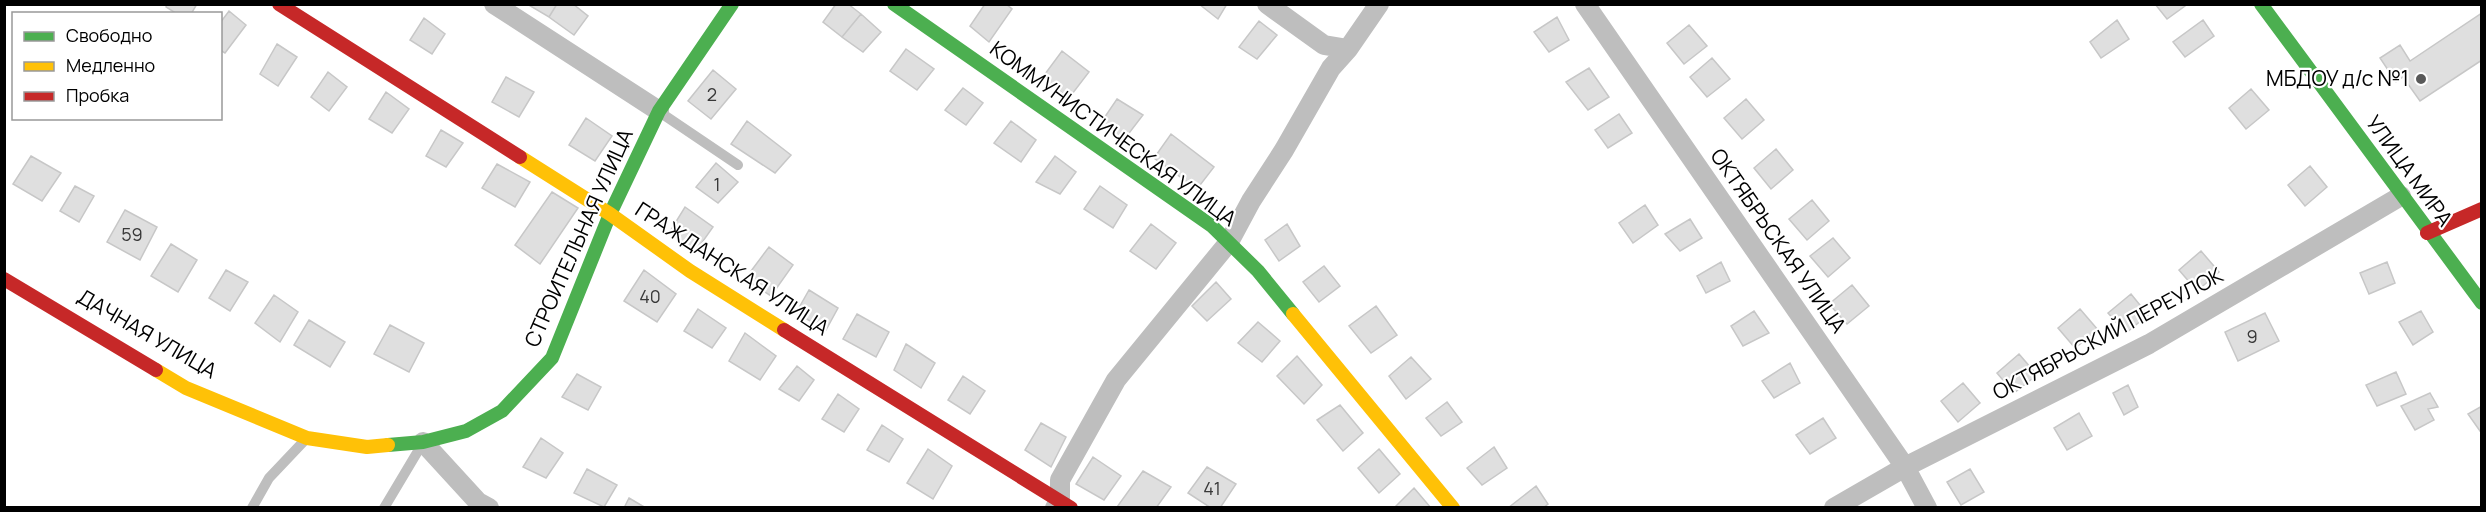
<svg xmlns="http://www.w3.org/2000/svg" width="2486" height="512" viewBox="0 0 2486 512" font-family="Manrope,sans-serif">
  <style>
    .building { fill: #dfdfdf; stroke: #c7c7c7; stroke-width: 1.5 }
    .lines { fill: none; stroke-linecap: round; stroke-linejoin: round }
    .lane { stroke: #bebebe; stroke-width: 10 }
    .street { stroke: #bebebe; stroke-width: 20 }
    .fast { stroke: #4caf50; stroke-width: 14 }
    .slow { stroke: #ffc107; stroke-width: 14 }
    .jam { stroke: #c62828; stroke-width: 14 }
    .poi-dot { fill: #595959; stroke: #fff; stroke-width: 2 }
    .labels { text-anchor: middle; stroke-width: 4.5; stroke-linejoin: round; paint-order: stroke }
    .number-label { font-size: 18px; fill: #383838 }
    .poi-label { font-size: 21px; fill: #000; stroke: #fff; text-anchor: end }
    .street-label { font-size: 21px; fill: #000; stroke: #fff }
  </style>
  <rect width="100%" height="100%" fill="#fff"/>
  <path class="building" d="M167 4H197L191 14H177L166 7Z
    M527 4H557L549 17Z
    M557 4H573L588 16 574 35 549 17Z
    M836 4H848L861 14 842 37 823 22Z
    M985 4H1006L1012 9 989 42 970 26Z
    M1199 4H1227L1218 19Z
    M2155 4H2184L2185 6 2167 19Z
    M229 11 246 25 225 53 220 50V23Z
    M2482 13V60L2420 101 2403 77 2396 82 2380 58 2400 45 2410 61Z
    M861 14 881 32 863 52 842 37Z
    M1557 17 1569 40 1549 52 1534 32Z
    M424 18 445 34 432 54 410 40Z
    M2117 20 2129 39 2101 58 2090 42Z
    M2203 20 2214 36 2185 57 2173 42Z
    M1259 21 1277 35 1257 59 1239 47Z
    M1689 25 1707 46 1684 64 1667 43Z
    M277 44 297 57 278 86 260 74Z
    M906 49 934 69 917 90 890 71Z
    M1062 51 1089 72 1069 98 1042 78Z
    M1712 58 1730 79 1707 97 1690 77Z
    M1589 68 1609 97 1588 110 1566 82Z
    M713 70 736 89 711 119 688 101Z
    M328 72 347 87 329 111 311 97Z
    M506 77 534 92 519 117 492 102Z
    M963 88 983 103 966 125 945 110Z
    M2251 89 2269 110 2246 129 2229 108Z
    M386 92 409 109 392 133 369 119Z
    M1117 99 1143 115 1123 141 1100 124Z
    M1746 99 1764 120 1742 139 1724 118Z
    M1619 114 1632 133 1608 148 1595 130Z
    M586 118 612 136 595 161 569 145Z
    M747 121 791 155 775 173 731 144Z
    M1011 121 1036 140 1021 162 994 143Z
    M441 130 463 143 446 167 426 156Z
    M1171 134 1214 167 1197 189 1154 158Z
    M1776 149 1793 170 1771 189 1754 168Z
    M31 156 61 173 42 201 13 184Z
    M1055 156 1076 172 1060 194 1036 182Z
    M716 163 738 182 718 203 696 187Z
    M497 164 530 182 515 207 482 188Z
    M2310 166 2327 187 2305 206 2288 185Z
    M75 186 94 196 79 222 60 211Z
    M1100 186 1127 205 1113 228 1084 209Z
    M552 192 578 208 540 264 515 245Z
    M1812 200 1829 221 1807 240 1789 219Z
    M1645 205 1658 225 1633 243 1619 223Z
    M685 207 713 227 696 251 669 233Z
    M125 210 157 227 140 260 107 242Z
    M1690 219 1702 238 1680 251 1665 234Z
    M1151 224 1176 243 1156 269 1130 251Z
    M1287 224 1300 246 1279 261 1265 240Z
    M1833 238 1850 258 1828 277 1810 256Z
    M171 244 197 260 178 292 151 276Z
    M769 247 793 265 771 296 745 279Z
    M2201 251 2219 272 2197 291 2179 270Z
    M1721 262 1730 281 1706 293 1697 276Z
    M2387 262 2395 283 2369 294 2360 273Z
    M1324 266 1340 286 1319 302 1303 282Z
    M226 270 248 282 230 311 209 298Z
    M644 270 676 294 657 322 624 301Z
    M1216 282 1231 299 1207 321 1192 306Z
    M1852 285 1869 306 1847 324 1829 304Z
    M809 290 838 308 826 330 796 313Z
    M2131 294 2148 315 2126 333 2108 313Z
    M274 295 298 312 280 342 255 323Z
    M1376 306 1397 335 1371 353 1349 326Z
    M698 309 726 328 712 348 684 331Z
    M2080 309 2098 330 2075 348 2058 328Z
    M1754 311 1769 333 1743 346 1731 326Z
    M2421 311 2433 332 2413 345 2399 322Z
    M2265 313 2279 341 2238 361 2225 332Z
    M857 314 889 332 876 357 843 339Z
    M309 320 345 342 330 367 294 345Z
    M1258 322 1280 341 1262 362 1238 343Z
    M390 325 424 343 409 372 374 354Z
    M745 333 776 356 760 380 729 361Z
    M906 344 935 363 921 388 894 370Z
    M2019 354 2037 375 2014 393 1997 373Z
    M1297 356 1322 385 1304 404 1277 376Z
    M1411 357 1431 379 1406 399 1389 376Z
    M1790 363 1800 383 1774 398 1762 381Z
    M797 366 814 380 799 401 779 389Z
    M2396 372 2406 394 2377 406 2366 385Z
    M577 374 601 387 588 410 562 397Z
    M963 376 985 391 970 414 948 400Z
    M1963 383 1980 403 1958 422 1941 401Z
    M2128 385 2138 407 2124 415 2113 393Z
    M2430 393 2438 407 2428 409 2434 420 2415 430 2401 406Z
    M838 394 859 409 844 432 822 419Z
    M1447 402 1462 422 1441 436 1426 418Z
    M1340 405 1363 433 1343 451 1317 420Z
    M2482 406V430L2480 431 2468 414Z
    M2079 413 2092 436 2067 450 2054 428Z
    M1823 418 1836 438 1810 454 1796 435Z
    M1041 423 1066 437 1051 467 1025 450Z
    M882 425 903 439 889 462 867 450Z
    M541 438 563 453 546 478 523 467Z
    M1494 447 1507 468 1482 485 1467 468Z
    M928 449 952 466 933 499 907 483Z
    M1379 449 1400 474 1379 493 1358 468Z
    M1093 457 1121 476 1104 500 1076 484Z
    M1207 467 1236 484 1220 508H1211L1188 493Z
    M587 469 617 485 604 507 574 493Z
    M1970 469 1984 492 1961 505 1947 482Z
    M1143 471 1171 487 1156 508 1117 507Z
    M1536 486 1548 504 1543 508H1508Z
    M1414 488 1431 508H1394Z
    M629 498 646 508H624Z"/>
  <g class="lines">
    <path class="lane" d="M661 113 738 165
      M252 508 269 478 305 440
      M384 508 421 446"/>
    <path class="street" d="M494 4 659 111
      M1267 4 1324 45 1348 49
      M1585 4 1905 467 1927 508
      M423 442 478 502 489 508
      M1055 508 1060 500V480L1116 380 1229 242 1251 201 1284 150 1331 68 1348 49 1379 4
      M1834 508 1905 467 2149 344 2401 196"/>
    <path class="fast" d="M894 4 1212 226 1258 271 1293 314
      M2261 4 2482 303
      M388 445 423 442 466 431 502 411 552 358 610 214 659 111 732 4"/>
    <path class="slow" d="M520 157 610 214 690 271 784 330
      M1293 314 1453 508
      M156 370 186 388 307 438 367 447 388 445"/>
    <path class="jam" d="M279 4 520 157
      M2427 233 2482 209
      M4 279 156 370
      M784 330 1071 508"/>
  </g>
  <circle class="poi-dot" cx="2421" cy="79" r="6"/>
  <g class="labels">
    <g class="number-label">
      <text x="712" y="101">2</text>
      <text x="717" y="191">1</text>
      <text x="132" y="241">59</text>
      <text x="650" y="303">40</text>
      <text x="2252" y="343">9</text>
      <text x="1212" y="495">41</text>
    </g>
    <g class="poi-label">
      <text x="2409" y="86">МБДОУ д/с №1</text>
    </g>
    <g class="street-label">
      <text transform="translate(1113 134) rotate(36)" y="7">КОММУНИСТИЧЕСКАЯ УЛИЦА</text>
      <text transform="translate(2409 171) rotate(54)" y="7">УЛИЦА МИРА</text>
      <text transform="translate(579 238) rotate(-66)" y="7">СТРОИТЕЛЬНАЯ УЛИЦА</text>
      <text transform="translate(1778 241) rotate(55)" y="7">ОКТЯБРЬСКАЯ УЛИЦА</text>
      <text transform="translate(732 269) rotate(33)" y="7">ГРАЖДАНСКАЯ УЛИЦА</text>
      <text transform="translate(147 334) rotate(30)" y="7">ДАЧНАЯ УЛИЦА</text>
      <text transform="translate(2108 334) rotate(-28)" y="7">ОКТЯБРЬСКИЙ ПЕРЕУЛОК</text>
    </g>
  </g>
  <rect width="2486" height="512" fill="none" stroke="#000000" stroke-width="12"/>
  <rect x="12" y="12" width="210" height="108" fill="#ffffff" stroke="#999999" stroke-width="1.5"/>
  <rect x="24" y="32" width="30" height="9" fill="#4caf50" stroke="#999999" stroke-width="1.5"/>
  <text x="66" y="42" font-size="18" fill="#000000">Свободно</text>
  <rect x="24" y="62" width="30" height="9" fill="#ffc107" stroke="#999999" stroke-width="1.5"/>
  <text x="66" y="72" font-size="18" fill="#000000">Медленно</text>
  <rect x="24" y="92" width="30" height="9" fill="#c62828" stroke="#999999" stroke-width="1.5"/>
  <text x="66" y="102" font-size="18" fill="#000000">Пробка</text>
</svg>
